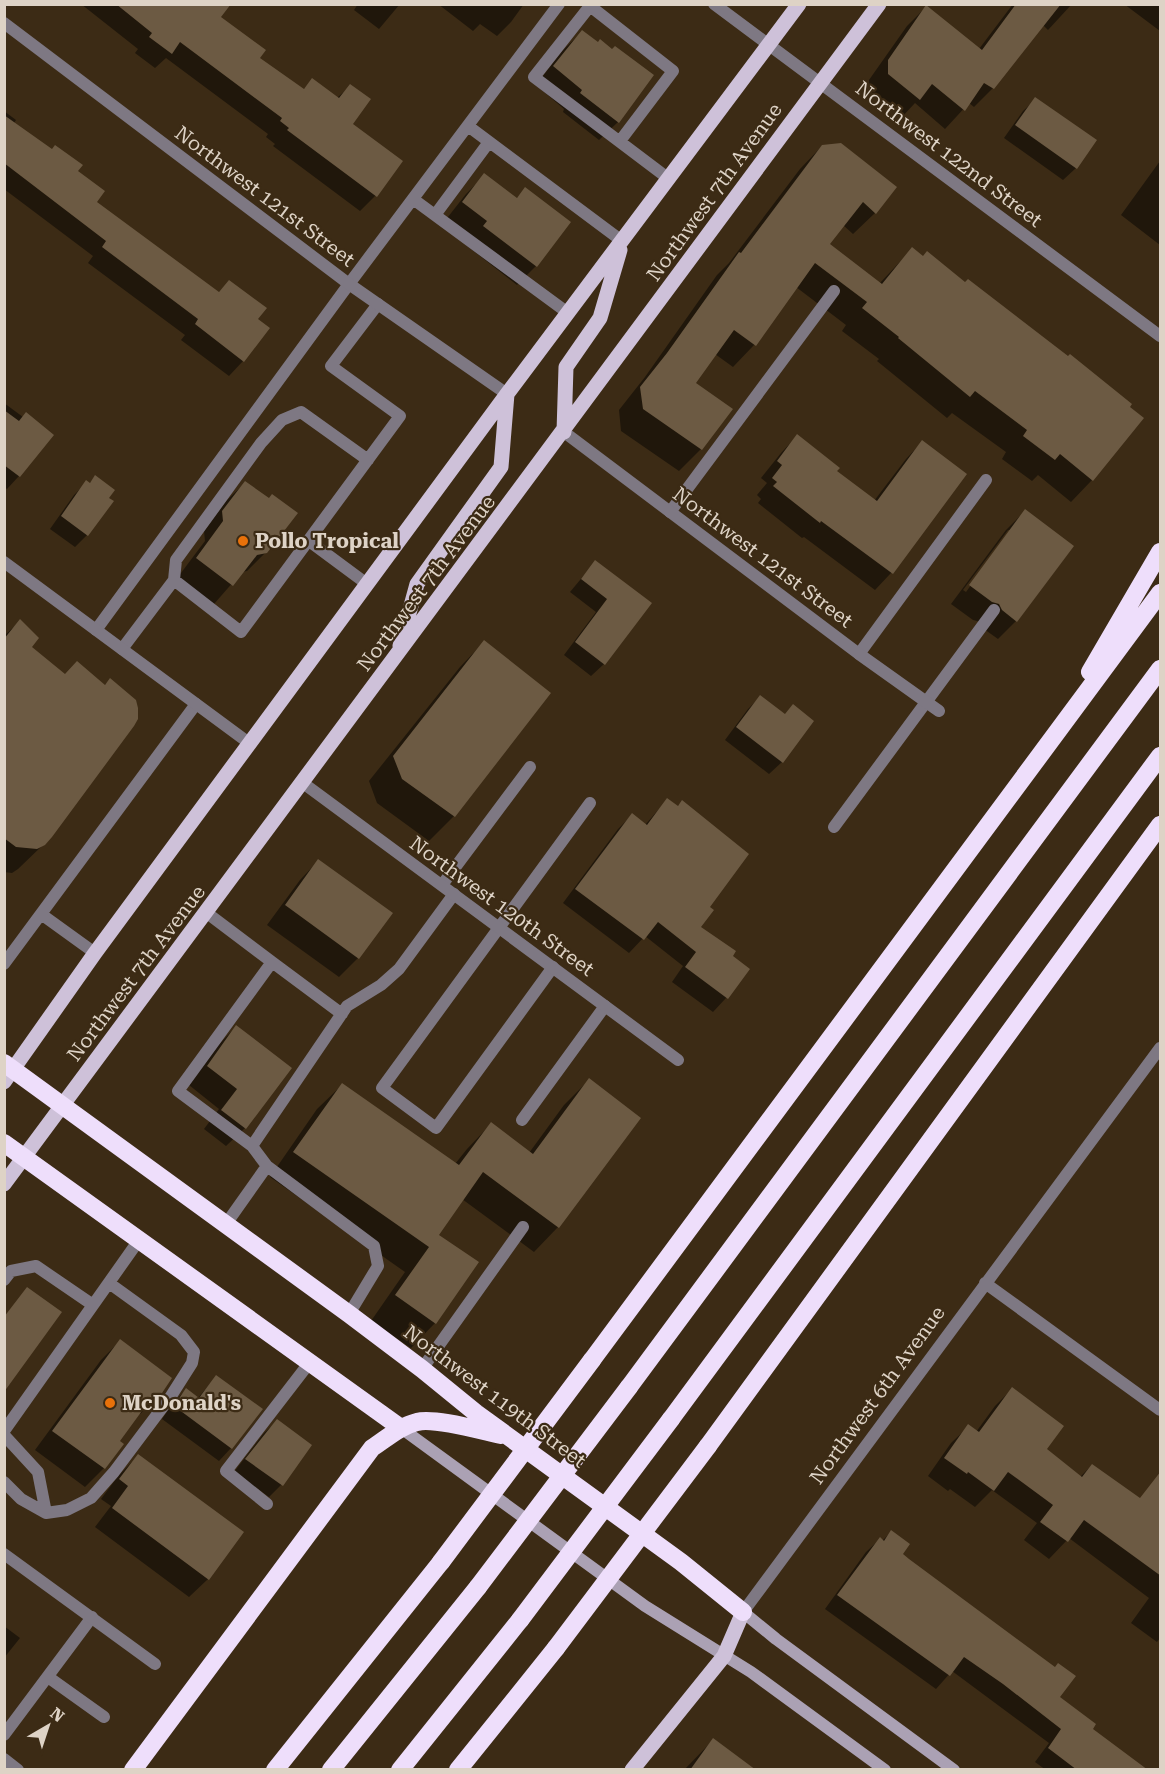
<svg xmlns="http://www.w3.org/2000/svg" width="1165" height="1774" viewBox="0 0 1165 1774" font-family="'Roboto Serif',serif">
  <style>
    .shadow { fill: #0007; fill-rule: evenodd }
    .building { fill: #6c5a43 }
    .lines { fill: none; stroke-linecap: round; stroke-linejoin: round }
    .lane { stroke: #7e7883; stroke-width: 12 }
    .street { stroke: #7e7883; stroke-width: 12 }
    .secondary { stroke: #aba1b4; stroke-width: 12 }
    .primary { stroke: #cec1d9; stroke-width: 15 }
    .highway { stroke: #eedefb; stroke-width: 18 }
    .highway-bridge { stroke: #eedefb; stroke-width: 18 }
    .food-dot { fill: #e8710a; stroke: #3c2b15; stroke-width: 2 }
    .labels { text-anchor: middle; stroke-width: 4.5; stroke-linejoin: round; paint-order: stroke }
    .street-label { font-size: 20px; fill: #ded3c6; stroke: #3c2b15 }
    .poi-label { font-size: 20px; font-weight: bold; fill: #ded3c6; stroke: #3c2b15; text-anchor: start }
  </style>
  <rect width="100%" height="100%" fill="#3c2b15"/>
  <path class="shadow" d="M81 4H220L219 18 258 58 303 90 313 80 337 98 350 86 351 125 401 161 375 196 360 211 273 146 275 144 266 137 268 134 166 58 155 68 135 53 138 49Z
    M358 4H400L379 29 354 10Z
    M438 4H524L511 22 497 36 480 24 473 31Z
    M1013 4H1072L1048 30 1043 25 993 88 974 107 969 103 945 129 915 103 901 118 870 93 869 80 907 26 926 7 979 49Z
    M1124 4H1160V31Z
    M582 32 618 122 599 140 563 112 564 109 536 85 563 50Z
    M1036 99 1076 168 1063 180 1004 138 1023 111Z
    M4 111 16 120 14 123 76 172 95 202 218 293 229 282 256 320 243 361 229 376 181 340 185 335 88 263 93 256 4 189Z
    M822 146 875 213 853 234 843 225 828 245 879 284 912 249 1092 480 1071 502 1038 475 1032 481 1002 459 1006 452 952 413 947 418 877 361 879 359 842 331 846 325 796 287 754 345 733 367 715 354 694 383 701 449 679 471 621 431 619 410 645 377 717 275 729 263 800 169Z
    M1160 161V245L1121 215Z
    M485 175 516 199 526 189 536 266 517 285 466 245 469 241 444 222 466 194Z
    M4 403 23 417 19 476 7 489 4 487Z
    M797 436 835 471 874 501 906 459 922 442 965 474 891 573 875 590 804 537 802 538 758 503 761 499 757 495 767 483 761 478 781 453Z
    M96 477 87 535 75 547 50 529 74 495 87 482 89 484Z
    M245 483 266 552 247 571 242 572 214 604 178 577 205 541 204 531 226 501Z
    M1025 511 1016 621 998 639 984 629 981 622 973 620 951 604 1006 530ZM1008 530H1011L966 592 963 590Z
    M595 562 650 603 604 664 591 676 564 655 596 612 570 592Z
    M20 621 30 648 65 676 104 686 110 680 44 844 18 869 12 873 4 872V636Z
    M484 642 454 816 429 841 377 803 369 781 460 667Z
    M760 697 782 762 769 774 725 740 748 709Z
    M667 800 677 807 682 802 708 907 699 927 731 957 748 969 726 998 713 1012 672 982 683 966 645 936 629 953 563 903 618 829 632 815 645 825Z
    M318 861 390 914 358 958 339 977 267 925 300 880Z
    M236 1027 245 1128 226 1146 204 1129 219 1109 189 1085 217 1046Z
    M589 1080 558 1227 534 1252 462 1199 437 1235 435 1323 411 1348 371 1321 405 1272 270 1177 317 1109 342 1085 455 1164 467 1149 491 1124 529 1153 564 1105Z
    M120 1341 170 1379 159 1396 140 1414 138 1413 117 1441 104 1468 85 1487 35 1450 101 1360Z
    M216 1377 231 1448 219 1461 162 1419 173 1403 186 1390 197 1399Z
    M1012 1389 1045 1449 1080 1477 1092 1465 1139 1499H1160V1638L1157 1642 1131 1623 1149 1598 1069 1538 1049 1559 1024 1540 1037 1523 992 1490 975 1507 950 1489 948 1491 928 1476 951 1443 969 1426 976 1432 995 1406Z
    M277 1421 281 1485 269 1497 234 1472 264 1433Z
    M138 1456 208 1579 189 1597 95 1527 111 1506 101 1499 119 1475Z
    M891 1532 901 1554 1091 1729 1146 1770H1046L1035 1762 1049 1743 952 1671 936 1689 825 1609 866 1552 880 1539 882 1541Z
    M4 1626 20 1638 4 1658Z
    M713 1740 752 1770H684Z"/>
  <path class="building" d="M116 4H231L221 17 266 50 260 58 304 89 312 78 339 98 350 84 371 99 353 124 403 161 377 197 287 130 289 128 280 121 282 118 180 42 172 54 149 37 152 33Z
    M1016 4H1061L994 89 984 83 965 111 932 84 920 100 888 74V60L926 5 982 50Z
    M582 30 598 42 600 39 612 49 615 46 654 75 619 123 580 93 582 90 553 66Z
    M1035 97 1097 140 1077 169 1015 125Z
    M4 115 52 149 55 145 83 165 78 171 105 191 97 202 219 292 229 280 267 308 258 319 270 328 244 362 195 324 198 319 102 247 106 241 4 163Z
    M841 143 897 187 876 214 863 202 830 244 882 284 912 247 923 256 927 251 965 282 968 279 1068 356 1070 354 1132 404 1130 407 1144 418 1093 481 1060 454 1055 460 1023 436 1027 430 975 391 970 397 898 338 899 337 862 308 867 302 815 263 756 346 734 330 696 383 733 409 702 450 643 409 640 387 667 353 739 252 741 253 822 145Z
    M484 173 517 198 525 187 571 222 537 267 483 226 487 221 462 202Z
    M4 410 19 421 26 412 54 435 20 477 4 465Z
    M797 434 840 468 837 471 877 501 922 440 967 474 893 574 821 521 820 523 773 486 777 482 772 478 782 465 777 461Z
    M95 475 115 490 109 498 114 501 88 536 61 516 86 480 90 483Z
    M245 481 269 498 272 494 298 513 267 553 257 555 233 586 196 558 223 521 222 511Z
    M1025 509 1074 546 1017 622 1002 610 999 604 992 602 969 585Z
    M595 560 652 603 605 665 575 642 607 599 581 579Z
    M20 619 39 638 32 647 65 674 77 661 105 685 110 678 136 700 138 708V719L134 726 52 837 45 845 37 849 16 847 4 838V639Z
    M484 640 551 693 455 817 402 779 393 756Z
    M760 695 785 714 793 704 814 721 783 763 736 727Z
    M667 798 678 806 682 800 749 854 710 907 714 910 701 927 736 951 733 956 750 969 728 999 685 967 696 952 658 922 644 940 575 889 632 813 647 825Z
    M318 859 393 913 359 959 285 905Z
    M236 1025 292 1068 246 1129 221 1110 237 1089 207 1066Z
    M589 1078 641 1118 559 1228 483 1172 439 1235 479 1262 436 1324 395 1295 429 1247 293 1152 342 1083 459 1165 491 1122 533 1154Z
    M27 1287 62 1312 4 1392V1317Z
    M120 1339 172 1378 160 1396 155 1393 120 1441 124 1444 105 1469 52 1431Z
    M216 1375 263 1409 232 1449 174 1406 186 1388 199 1398Z
    M1012 1387 1064 1426 1047 1449 1082 1477 1092 1464 1140 1498 1161 1471V1576L1084 1520 1068 1542 1040 1522 1053 1505 1008 1472 994 1491 968 1472 967 1474 944 1458 968 1424 979 1432Z
    M277 1419 312 1445 283 1486 245 1459Z
    M138 1454 244 1532 209 1580 112 1508 128 1486 119 1479Z
    M891 1530 910 1544 903 1554 909 1559 1055 1667 1058 1663 1076 1676 1060 1697 1096 1724 1093 1729 1148 1770H1077L1048 1748 1061 1729 1003 1684 964 1657 950 1676 837 1595 880 1537 884 1541Z
    M713 1738 756 1770H690Z"/>
  <g class="lines">
    <path class="lane" d="M468 126 622 241
      M620 141 673 71 590 6 534 77 669 179
      M413 199 568 313
      M435 215 489 142
      M670 512 834 291
      M309 541 367 584
      M174 580 176 560 261 443 282 420 301 412 368 460
      M96 630 349 284 559 4
      M122 649 174 580 241 632 400 416 331 366 378 304
      M859 654 986 480
      M834 827 994 610
      M442 885 530 767
      M207 913 272 962 178 1091 252 1146 267 1166 226 1224
      M41 914 95 953
      M272 962 342 1014
      M4 964 196 704
      M553 967 436 1128 382 1088 590 803
      M522 1120 605 1006
      M252 1146 347 1006 381 985 399 969 454 894
      M267 1166 374 1246 378 1266 349 1314
      M4 1280 11 1271 36 1266 93 1305
      M422 1369 523 1227
      M4 1431 139 1240
      M4 1435 38 1472 46 1513
      M4 1482 21 1499 46 1513 67 1510 91 1498 114 1472 171 1396 192 1363 194 1352 181 1335 109 1283
      M267 1504 226 1471 310 1362
      M48 1677 104 1717
      M4 1735 92 1617
      M4 1759 18 1770"/>
    <path class="street" d="M714 4 1160 336
      M4 23 349 284 507 394
      M564 432 859 654 939 711
      M4 562 249 743
      M303 783 678 1060
      M985 1283 1160 1410
      M4 1554 155 1664
      M743 1612 1160 1048"/>
    <path class="secondary" d="M401 1428 645 1606 751 1672 885 1770
      M743 1612 776 1639 954 1770"/>
    <path class="primary" d="M564 432 566 367 600 318 620 250
      M400 646 417 584 501 467 507 394
      M4 1082 95 953 507 394 799 4
      M4 1184 879 4
      M632 1770 724 1656 743 1612"/>
    <path class="highway" d="M1090 672 1160 552
      M4 1063 349 1314 422 1369 476 1413 681 1562 743 1612
      M4 1143 401 1428
      M592 1360 1160 593
      M629 1387 1160 669
      M671 1419 1160 756
      M708 1446 1160 825
      M133 1770 372 1448C386 1439 400 1426 417 1422 434 1417 482 1431 501 1435
      M275 1770 441 1562
      M331 1770 478 1587
      M400 1770 520 1620
      M458 1770 556 1648"/>
    <path class="highway-bridge" d="M441 1562 592 1360
      M478 1587 629 1387
      M520 1620 671 1419
      M556 1648 708 1446"/>
  </g>
  <g class="food-dot">
    <circle cx="243" cy="541" r="6"/>
    <circle cx="110" cy="1403" r="6"/>
  </g>
  <g class="labels">
    <g class="street-label">
      <text transform="translate(949 154) rotate(37)" y="7">Northwest 122nd Street</text>
      <text transform="translate(714 192) rotate(-54)" y="7">Northwest 7th Avenue</text>
      <text transform="translate(265 196) rotate(37)" y="7">Northwest 121st Street</text>
      <text transform="translate(763 557) rotate(37)" y="7">Northwest 121st Street</text>
      <text transform="translate(426 583) rotate(-53)" y="7">Northwest 7th Avenue</text>
      <text transform="translate(502 906) rotate(36)" y="7">Northwest 120th Street</text>
      <text transform="translate(136 973) rotate(-53)" y="7">Northwest 7th Avenue</text>
      <text transform="translate(877 1395) rotate(-54)" y="7">Northwest 6th Avenue</text>
      <text transform="translate(495 1396) rotate(37)" y="7">Northwest 119th Street</text>
    </g>
    <g class="poi-label">
      <text x="255" y="548">Pollo Tropical</text>
      <text x="122" y="1410">McDonald's</text>
    </g>
  </g>
  <rect width="1165" height="1774" fill="none" stroke="#ded3c6" stroke-width="12"/>
  <g transform="translate(48 1726) rotate(39)" stroke="#3c2b15" stroke-width="4.5" paint-order="stroke">
  <path d="M0-4.5L10 22L0 15L-10 22Z" fill="#ded3c6"/>
  <text y="-9" font-size="16" font-weight="bold" text-anchor="middle" fill="#ded3c6">N</text>
  </g>
</svg>
